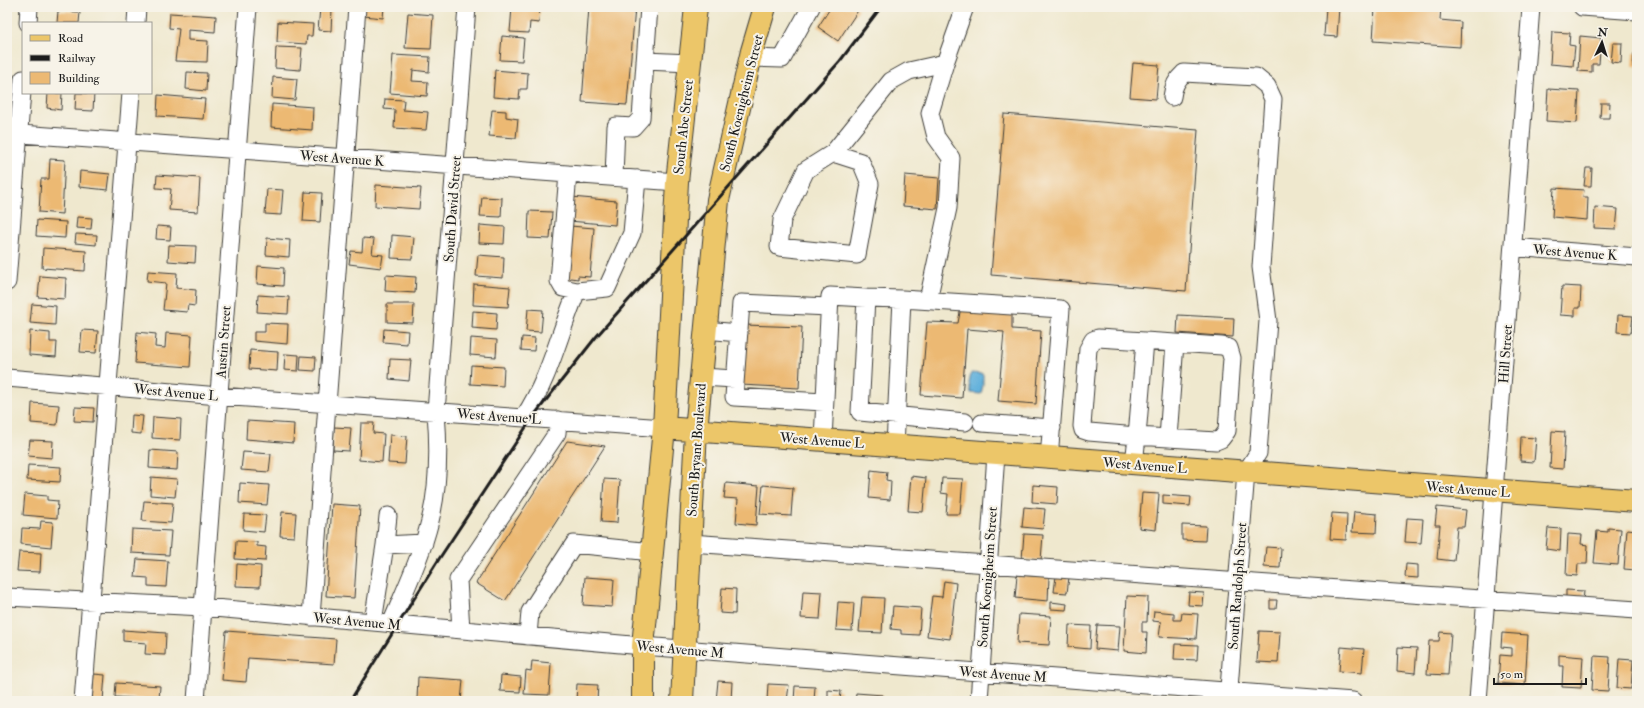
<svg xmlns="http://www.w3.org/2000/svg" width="1644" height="708" viewBox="0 0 1644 708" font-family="'IM FELL Double Pica',serif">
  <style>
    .water { fill: #62b1dc; stroke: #3f667c }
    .building { fill: #ecb973 }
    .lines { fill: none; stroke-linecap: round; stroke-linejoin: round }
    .minor-casing { stroke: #3c3b37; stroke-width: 19 }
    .major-casing { stroke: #3c3b37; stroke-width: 24 }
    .minor { stroke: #fff; stroke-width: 17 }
    .major { stroke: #ecc669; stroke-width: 22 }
    .rail { stroke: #1c1c1c; stroke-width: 3 }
    .labels { text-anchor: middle; stroke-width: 4; stroke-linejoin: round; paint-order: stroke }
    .street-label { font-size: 14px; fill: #1c1c1c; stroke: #f7f3e8 }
  </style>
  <rect width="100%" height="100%" fill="#f7f3e8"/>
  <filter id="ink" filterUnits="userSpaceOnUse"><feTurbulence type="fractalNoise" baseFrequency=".025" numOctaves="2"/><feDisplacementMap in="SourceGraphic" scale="8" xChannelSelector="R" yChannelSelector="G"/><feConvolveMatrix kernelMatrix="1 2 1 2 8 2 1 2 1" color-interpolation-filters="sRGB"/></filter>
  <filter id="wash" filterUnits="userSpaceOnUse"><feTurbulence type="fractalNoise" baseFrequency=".012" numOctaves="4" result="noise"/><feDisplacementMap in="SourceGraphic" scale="16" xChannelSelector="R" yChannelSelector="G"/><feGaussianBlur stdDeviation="0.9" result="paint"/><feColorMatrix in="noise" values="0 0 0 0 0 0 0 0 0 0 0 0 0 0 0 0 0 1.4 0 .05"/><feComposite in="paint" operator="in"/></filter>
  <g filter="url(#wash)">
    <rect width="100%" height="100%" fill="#efe8ce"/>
    <path class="water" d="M971 373 983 374V385L981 394 971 393 969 383Z"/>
    <g id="blocks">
      <path class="building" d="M364 7H384L383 18 364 16Z
        M512 7H540L539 23 530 22 529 33 510 32Z
        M589 7H635L627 105 582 102Z
        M831 7H855L859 9 838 41 818 27Z
        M1326 7H1339L1337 37 1324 36Z
        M1375 7H1441L1440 20 1461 22 1460 47 1373 41Z
        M320 8 332 9 331 31 318 30Z
        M58 11 80 12 79 23H57Z
        M170 13 216 16 215 32 188 30V40L208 41 207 62 175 61 179 29 169 28Z
        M408 13 433 15 431 49 405 48Z
        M278 22 313 24 312 36H307L306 44 277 42Z
        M1552 32 1570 33 1569 45 1575 46 1573 66 1550 64Z
        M502 36 524 38 522 61 500 60Z
        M1580 36 1601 38 1599 64H1592V72L1578 71Z
        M1613 43H1622L1621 63 1611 62Z
        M276 47 302 48 300 70 275 68Z
        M1634 53H1637V67H1633Z
        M393 55 430 57 429 72 413 70 412 81 428 82 427 96 390 93Z
        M1133 63 1159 65 1156 99 1130 97Z
        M495 70 528 73 527 89H520L519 99 493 97Z
        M187 72 207 73 206 91 186 89Z
        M273 77 297 79 295 100 272 98Z
        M1548 89 1579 91 1577 123 1546 121Z
        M48 93H62L61 110 47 108Z
        M76 93H94L93 111 75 110Z
        M158 95 205 99 203 119 157 116Z
        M385 99 404 100 403 110 428 112 426 130 394 128 395 110 384 109Z
        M1601 103H1610L1609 118H1600Z
        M272 104 313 107 312 130 271 127Z
        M492 110 506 111V117L518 119 516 138 489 136Z
        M1004 114 1198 130 1186 291 991 275Z
        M50 159 65 160 62 214 39 212 41 179H49Z
        M1586 168H1592L1591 186H1584Z
        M80 171 110 174 108 190 79 187Z
        M157 175 200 178 198 212 169 210 171 189 156 188Z
        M905 175 939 178 937 209 903 206Z
        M376 185 421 188 419 209 375 206Z
        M1554 188 1584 190 1583 197H1588L1587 220 1552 217Z
        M267 189 283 190 281 215 265 214Z
        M305 192 322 193 320 222 303 221Z
        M482 197 502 198 501 217 480 216Z
        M571 197 617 201 615 225 569 221Z
        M1595 207 1618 209 1616 229 1594 228Z
        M529 211 552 212 550 239 528 238Z
        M77 217 92 218 91 229 76 228Z
        M37 220 66 222 65 238 36 236Z
        M480 225 505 227 504 244 479 243Z
        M157 226 171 227 170 240 156 239Z
        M570 226 594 228 590 277 578 276V279L570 278V281L565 280Z
        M76 234 97 235 96 245 75 243Z
        M392 235 414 237 412 259 391 258Z
        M267 238 290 240 289 257 266 255Z
        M363 238 374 239 372 254 383 255 381 268 349 264 351 251 362 252Z
        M169 245 196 246 195 263 168 261Z
        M43 248 86 251 85 271 42 268Z
        M478 255 504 257 503 278 476 276Z
        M258 266 284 268 283 286 257 284Z
        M148 271 177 273 176 288 196 290 195 306 188 305 187 312 163 310 166 283 147 281Z
        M386 275 416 277 415 293 385 291Z
        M40 276 66 278 65 299 38 297Z
        M474 284 510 287 508 307 473 305Z
        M1562 286 1581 287 1580 308H1575V316L1560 315Z
        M258 295 289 297 288 314 257 312Z
        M32 304 56 306 55 325 30 323Z
        M387 304H414L413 323 387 322Z
        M961 307 1012 313V329L1041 331 1036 404 998 401 1004 332 967 329 962 398 921 395 927 322 958 323Z
        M528 309 543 310 541 332 526 331Z
        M473 311 497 313 496 330 472 328Z
        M1178 315 1234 318 1233 337 1177 333Z
        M1618 315 1633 316 1631 333 1617 332Z
        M265 323 288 324 287 344 254 341V332H265Z
        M744 325 802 327 799 388 741 385Z
        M384 329 408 331 407 344 383 342Z
        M82 330 98 331 96 353 80 352Z
        M30 331 50 333V342H57L56 357 29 355Z
        M137 332 156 334 155 347 165 348 166 333 192 335 190 367 135 363Z
        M522 337 535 338 534 351 521 350Z
        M471 338 497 340 496 357 470 355Z
        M250 350 278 352 277 371 249 369Z
        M285 354 299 355 298 371 284 370Z
        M301 356 316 357 315 371 300 370Z
        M390 359 411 360 409 381 389 379Z
        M471 365 504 367 503 386 470 384Z
        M32 403 59 405 57 425 31 423Z
        M75 407 94 408 93 422 74 421Z
        M132 415 143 416 141 434 131 433Z
        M153 417 181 419 180 440 152 438Z
        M247 421 294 424 293 443 246 439Z
        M361 423H374L373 433 384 434 382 462 359 460Z
        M334 427 351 428 349 451 333 450Z
        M1552 431 1565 432 1563 469 1550 468Z
        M390 435 407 436 405 464 388 463Z
        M1521 437 1536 438 1534 462 1520 461Z
        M30 440 53 441 52 458 28 456Z
        M567 441 605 446 505 601 476 583Z
        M150 450 178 452 177 470 149 468Z
        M243 452 271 454 269 472 241 470Z
        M28 465 61 467 60 482 27 480Z
        M871 470 887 472 886 480 891 481 890 500 869 498Z
        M911 476 926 478 923 512 908 511Z
        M151 477 177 479 175 497 150 495Z
        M942 478 963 479 960 514H946L948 494 941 493Z
        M604 479 620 480 617 523 601 522Z
        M240 483 269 485 267 505 239 503Z
        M726 483 759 486 756 525 736 523 738 499 724 498Z
        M763 485 793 488 791 516 760 514Z
        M1033 485 1058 487 1057 504 1032 502Z
        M1142 493 1159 494 1156 530 1139 528Z
        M25 494 47 496V500L58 501 57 518 23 515Z
        M1163 495 1191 497 1190 506 1163 504Z
        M144 501 173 503 171 523 142 521Z
        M332 504 360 506 354 598 326 596Z
        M1024 507 1045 509 1043 529 1022 527Z
        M1437 507 1466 510 1464 527H1457L1454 561 1437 559 1440 525H1435Z
        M282 512 296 513 294 537 280 536Z
        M1354 512 1377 514 1376 533 1352 532Z
        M1332 513 1347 514 1346 540 1330 539Z
        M244 514 266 515 264 532 243 530Z
        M1407 518 1423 519 1421 543 1405 542Z
        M41 521 53 522 51 547 21 544 22 528 40 529Z
        M1182 525 1206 526 1205 541 1182 540Z
        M1548 528 1561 529 1560 551 1546 549Z
        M1608 528 1621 529 1618 565 1594 563 1597 531 1608 532Z
        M132 529 171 531 169 555 131 553Z
        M1627 529 1637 530 1636 570 1624 569Z
        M1024 534 1043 535 1041 560 1022 559Z
        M1568 534 1582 535 1581 544 1588 545 1587 564H1578L1577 576 1566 575Z
        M236 541 257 542V546L266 547 265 561 235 559Z
        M1266 547 1281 548 1280 568 1264 567Z
        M19 552 41 553 40 572 17 571Z
        M137 559 168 561 166 587 148 586V578L135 577Z
        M237 564 261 566 260 587 236 586Z
        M1406 564 1418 565V578L1405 577Z
        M1017 575 1049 577 1048 601 1015 598Z
        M1056 576 1069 577 1067 593 1054 592Z
        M585 577 614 579 612 607 583 605Z
        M944 581 956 583 950 639 927 636 932 596 942 597Z
        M722 588 736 589 735 614 720 613Z
        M1566 590 1584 591 1583 602 1566 600Z
        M803 591 822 592 820 619 801 618Z
        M1189 592 1204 593 1203 606 1188 605Z
        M1127 596 1148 597 1147 622H1142V632H1147L1146 653 1124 651Z
        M862 597 884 598 882 633 859 632Z
        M1270 600H1277L1276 609H1270Z
        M838 602 854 603 852 631 836 630Z
        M1051 602 1067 604 1066 610 1051 609Z
        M893 606 921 608 919 635 901 634V630L891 629Z
        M1154 611 1174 613V620H1181L1182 613 1198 614 1196 639 1159 637 1161 622 1153 621Z
        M1019 614 1051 616 1049 645 1017 643Z
        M1069 625 1091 626 1090 649 1068 647Z
        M1097 625 1120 626 1118 651 1095 649Z
        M123 630 166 633 165 655 145 654 146 643 123 641Z
        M226 631 336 639 334 664 248 658 246 682 222 680Z
        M1259 631 1280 632 1278 663 1257 662Z
        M1440 632 1451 633 1448 675 1427 674 1429 641H1439Z
        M1502 633 1528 635 1525 685 1498 683 1500 655 1512 656V648L1501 647Z
        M1175 644 1198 645 1197 660 1174 659Z
        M1341 647 1364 649 1362 673 1339 671Z
        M1398 647 1417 648 1415 673 1397 671Z
        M1559 655 1583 657 1581 688 1562 687 1563 666H1559Z
        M1594 656 1610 657 1608 691 1592 690Z
        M1619 659 1633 660 1631 689 1617 688Z
        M532 661 551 663 549 695 524 694 526 670 531 671Z
        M94 674 105 675 103 701H92Z
        M501 675 521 677 520 692 500 691Z
        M418 677 463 680 461 701 417 700Z
        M718 681 732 682 731 701H716Z
        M116 683 160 686 159 700 115 697Z
        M577 684 598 685 597 701H576Z
        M768 684 789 685 787 701H767Z
        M795 686 815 687 814 701H794Z
        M828 690 841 691 840 701H828Z
        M856 693 883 695V701H855Z"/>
    </g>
  </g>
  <g filter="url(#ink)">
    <use href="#blocks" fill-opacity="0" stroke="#3c3b37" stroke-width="1"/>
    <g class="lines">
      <g class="minor-casing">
        <path id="minor" d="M1582 7 1637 11
          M28 23 29 7
          M136 23 137 7
          M751 58 782 59 811 7
          M645 61 690 63
          M1172 97C1173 87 1176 80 1184 73L1256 77 1267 86 1273 99 1261 267 1268 321 1258 453 1246 472 1228 701
          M7 133 677 182
          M833 153 861 162 870 184 857 255 779 247 782 220 806 170 833 153 891 81 909 71 945 63
          M568 174 559 281 563 288 577 291
          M614 177 616 126 633 127 641 118 649 7
          M1513 247 1637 257
          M7 282 23 79
          M902 299 866 298 860 412 965 422
          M928 300 948 208 951 158 936 137 930 113 945 63 965 7
          M705 330 739 333
          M701 377 735 379
          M7 378 219 396 664 428
          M824 402 734 397 741 303 829 307
          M524 417C550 378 559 333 577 291L607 288 632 233 637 179
          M982 423 1052 428
          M1168 438 1175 343
          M823 440 830 296 866 298
          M895 446 902 299 1061 309 1049 458
          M1134 464 1137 436 1216 441 1221 439 1227 431 1232 358 1229 348 1222 346 1098 338 1093 340 1088 349 1082 426 1083 430 1089 432 1137 436 1145 341
          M690 543 1637 610
          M385 545 424 543
          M7 597 203 607 643 646 1353 701
          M311 617 357 7
          M373 622 385 545 388 516
          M391 624C405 590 421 557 430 521 439 486 439 448 436 412L467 7
          M461 630 458 580 557 433 558 420
          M528 636 530 612 574 544 652 552
          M83 701 131 93
          M196 701 248 7
          M979 701 996 454
          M1478 701 1531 7"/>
      </g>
      <g class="major-casing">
        <path id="major" d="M664 428 1637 501
          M643 701V646L664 428 677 182 696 7
          M682 701 696 431 718 200 752 51 765 7"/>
      </g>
      <use href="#minor" class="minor"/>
      <use href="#major" class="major"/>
      <path class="rail" d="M350 701 439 559 532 418 596 337 840 61 881 7"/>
    </g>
  </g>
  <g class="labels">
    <g class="street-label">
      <text transform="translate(741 103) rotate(-76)" y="5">South Koenigheim Street</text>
      <text transform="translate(683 127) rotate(-84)" y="5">South Abe Street</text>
      <text transform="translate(342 158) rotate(4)" y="5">West Avenue K</text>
      <text transform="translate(452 209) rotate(-86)" y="5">South David Street</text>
      <text transform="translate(1575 252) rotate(4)" y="5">West Avenue K</text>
      <text transform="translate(223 342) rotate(-86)" y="5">Austin Street</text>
      <text transform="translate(1505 354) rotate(-86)" y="5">Hill Street</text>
      <text transform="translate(176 392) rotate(5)" y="5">West Avenue L</text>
      <text transform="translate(499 416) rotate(4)" y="5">West Avenue L</text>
      <text transform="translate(822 440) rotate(4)" y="5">West Avenue L</text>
      <text transform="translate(696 450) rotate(-86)" y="5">South Bryant Boulevard</text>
      <text transform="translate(1145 465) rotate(4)" y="5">West Avenue L</text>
      <text transform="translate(1468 489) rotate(4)" y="5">West Avenue L</text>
      <text transform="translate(987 577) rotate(-86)" y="5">South Koenigheim Street</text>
      <text transform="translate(1237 586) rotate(-86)" y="5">South Randolph Street</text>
      <text transform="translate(357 621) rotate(5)" y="5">West Avenue M</text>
      <text transform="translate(680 649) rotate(5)" y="5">West Avenue M</text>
      <text transform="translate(1003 674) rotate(4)" y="5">West Avenue M</text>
    </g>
  </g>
  <rect width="1644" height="708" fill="none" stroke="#f7f3e8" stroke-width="24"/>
  <rect x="22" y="22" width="130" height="72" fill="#f7f3e8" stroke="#9f9d96"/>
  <rect x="30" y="35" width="20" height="6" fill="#ecc669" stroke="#9f9d96"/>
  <text x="58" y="42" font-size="12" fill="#1c1c1c">Road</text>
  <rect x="30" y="55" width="20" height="6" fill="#1c1c1c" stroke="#9f9d96"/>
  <text x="58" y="62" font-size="12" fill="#1c1c1c">Railway</text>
  <rect x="30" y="72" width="20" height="12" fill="#ecb973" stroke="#9f9d96"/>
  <text x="58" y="82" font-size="12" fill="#1c1c1c">Building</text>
  <g transform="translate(1602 42) rotate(4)" stroke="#f7f3e8" stroke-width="3" paint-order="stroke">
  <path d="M0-3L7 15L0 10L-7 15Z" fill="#1c1c1c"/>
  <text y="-6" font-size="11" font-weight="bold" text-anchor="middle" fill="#1c1c1c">N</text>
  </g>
  <path d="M1494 678v6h92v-6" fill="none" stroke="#1c1c1c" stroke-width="2"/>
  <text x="1500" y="678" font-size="12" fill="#1c1c1c" stroke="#f7f3e8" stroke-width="3" paint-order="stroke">50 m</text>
</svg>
